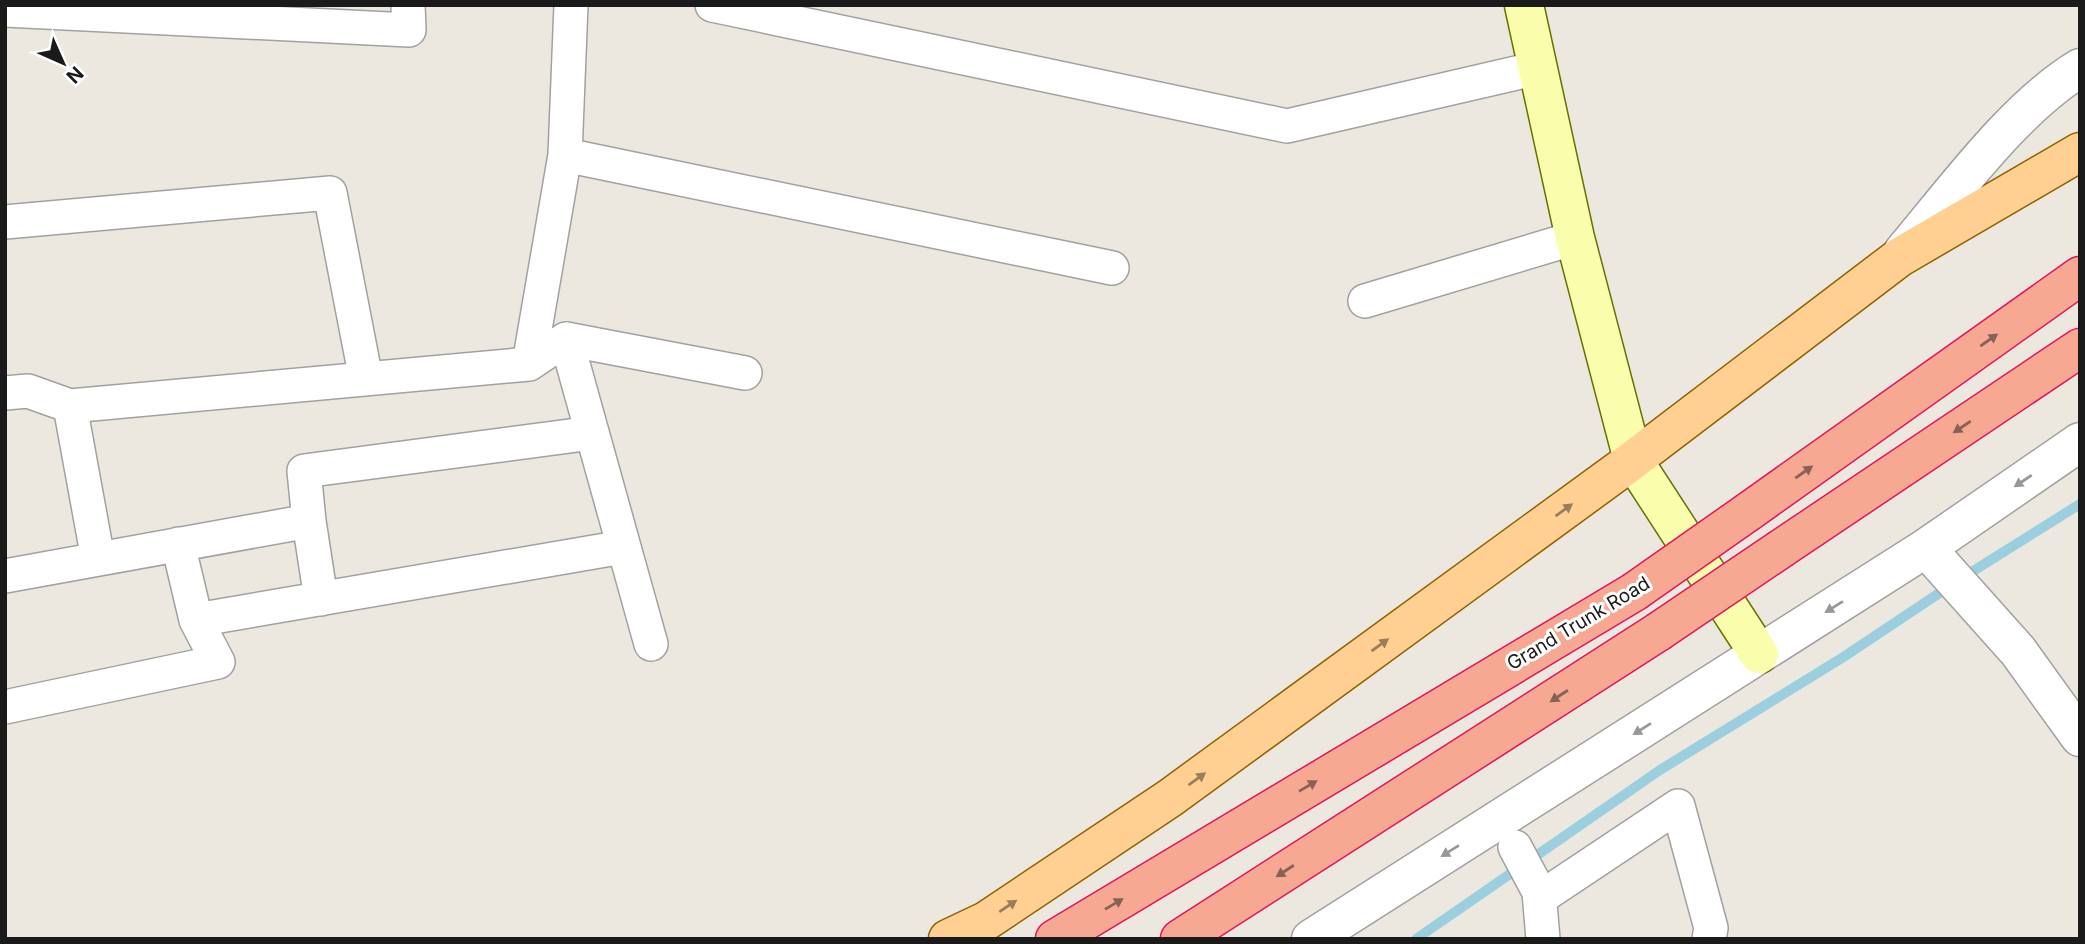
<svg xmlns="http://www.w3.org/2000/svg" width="2085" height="944" viewBox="0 0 2085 944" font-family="Inter,sans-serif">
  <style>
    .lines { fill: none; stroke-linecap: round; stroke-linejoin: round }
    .stream { stroke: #9bcfdf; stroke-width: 10 }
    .minor-casing { stroke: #a1a1a1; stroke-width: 36 }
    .tertiary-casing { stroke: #a1a1a1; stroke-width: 41 }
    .secondary-casing { stroke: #667300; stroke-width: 41 }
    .primary-casing { stroke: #916100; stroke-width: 41 }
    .trunk-casing { stroke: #e1165b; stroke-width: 41 }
    .minor { stroke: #fff; stroke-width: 33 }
    .tertiary { stroke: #fff; stroke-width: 38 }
    .secondary { stroke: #fafeac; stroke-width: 38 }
    .primary { stroke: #ffd092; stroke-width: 38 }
    .trunk { stroke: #f6a892; stroke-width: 38 }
    .trunk-bridge-casing { stroke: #e1165b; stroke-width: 41; stroke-linecap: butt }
    .trunk-bridge { stroke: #f6a892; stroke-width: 38 }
    .oneway { fill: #886156 }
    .oneway2 { fill: #989898 }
    .oneway3 { fill: #987e5c }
    .labels { text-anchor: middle; stroke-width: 6; stroke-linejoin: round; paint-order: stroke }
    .street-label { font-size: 19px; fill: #1a1a1a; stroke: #fff }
  </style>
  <rect width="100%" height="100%" fill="#ede8df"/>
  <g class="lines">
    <path class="stream" d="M1962 578 2080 504
      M1416 939 1660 770 1845 656 1950 586"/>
    <g class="minor-casing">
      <path id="minor" d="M712 5 1287 126 1538 68
        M5 10 409 30 408 5
        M565 155 1112 268
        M5 222 330 193 366 379
        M1365 301 1575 238
        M566 339 651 644
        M529 364 565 155 571 5
        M5 393 28 391 70 406
        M309 521 321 599
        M98 559 70 406 529 364 566 339 745 373
        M5 576 309 521 304 471 592 433
        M196 620 623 547
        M5 707 218 662 196 620 178 544
        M1515 847 1539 892 1543 939
        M1540 898 1678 806 1711 928 1709 939"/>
    </g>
    <g class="tertiary-casing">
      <path id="tertiary" d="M1903 252C1953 193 2014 108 2080 68
        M1926 548 2018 651 2080 737
        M1311 939 1926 548 2080 442"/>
    </g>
    <g class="secondary-casing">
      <path id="secondary" d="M1524 5 1575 238 1633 460 1759 654"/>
    </g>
    <g class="primary-casing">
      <path id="primary" d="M948 939 986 921 1170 798 1633 460 1900 257 2080 152"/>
    </g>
    <g class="trunk-casing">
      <path id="trunk" d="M1748 512 2080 276
        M1782 548 2080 348
        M1055 939 1634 592
        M1180 939 1658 632"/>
    </g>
    <use href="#minor" class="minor"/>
    <use href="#tertiary" class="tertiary"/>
    <use href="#secondary" class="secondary"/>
    <use href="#primary" class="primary"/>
    <use href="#trunk" class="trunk"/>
    <g class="trunk-bridge-casing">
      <path id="trunk-bridge" d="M1634 592 1748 512
        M1658 632 1782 548"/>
    </g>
    <use href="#trunk-bridge" class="trunk-bridge"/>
  </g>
  <defs><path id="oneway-solid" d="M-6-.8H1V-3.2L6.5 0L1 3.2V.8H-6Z" transform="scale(1.75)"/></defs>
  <g class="oneway">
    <use href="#oneway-solid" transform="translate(1989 340) rotate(-35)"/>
    <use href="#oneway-solid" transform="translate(1962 427) rotate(146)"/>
    <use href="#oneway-solid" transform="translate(1804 472) rotate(-35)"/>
    <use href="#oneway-solid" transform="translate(1559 696) rotate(147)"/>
    <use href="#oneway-solid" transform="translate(1308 786) rotate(-31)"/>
    <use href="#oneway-solid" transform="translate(1285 871) rotate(147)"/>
    <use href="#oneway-solid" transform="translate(1114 904) rotate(-31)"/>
  </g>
  <g class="oneway2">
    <use href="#oneway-solid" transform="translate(2023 481) rotate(146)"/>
    <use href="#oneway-solid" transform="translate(1834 607) rotate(148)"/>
    <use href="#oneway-solid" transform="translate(1642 729) rotate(148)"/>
    <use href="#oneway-solid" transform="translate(1450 851) rotate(148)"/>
  </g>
  <g class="oneway3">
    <use href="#oneway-solid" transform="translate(1564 510) rotate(-36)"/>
    <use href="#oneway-solid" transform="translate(1380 645) rotate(-36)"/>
    <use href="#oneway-solid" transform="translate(1197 779) rotate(-36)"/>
    <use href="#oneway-solid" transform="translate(1008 906) rotate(-34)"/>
  </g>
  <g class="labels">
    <g class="street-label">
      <text transform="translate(1578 623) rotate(-31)" y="7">Grand Trunk Road</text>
    </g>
  </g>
  <rect width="2085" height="944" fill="none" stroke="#1a1a1a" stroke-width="14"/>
  <g transform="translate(63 63) rotate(135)" stroke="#ffffff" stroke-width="5" paint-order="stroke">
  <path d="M0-5L12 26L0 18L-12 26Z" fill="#1a1a1a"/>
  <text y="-10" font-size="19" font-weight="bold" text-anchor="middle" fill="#1a1a1a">N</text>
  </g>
</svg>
